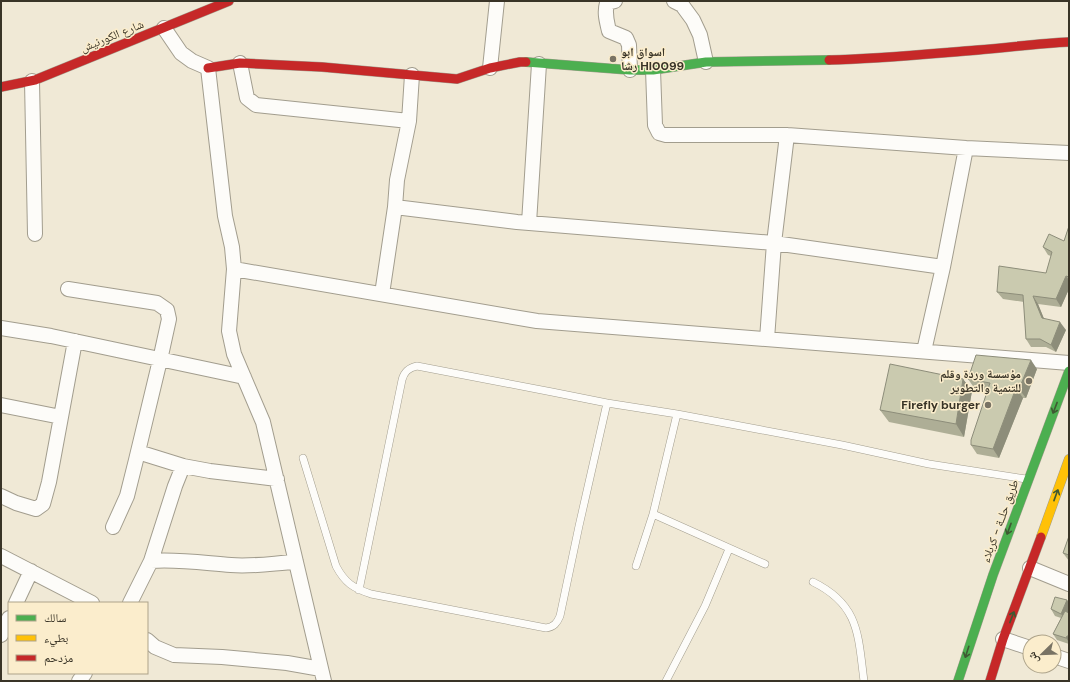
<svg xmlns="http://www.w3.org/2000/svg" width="1070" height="682" viewBox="0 0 1070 682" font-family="'DM Sans','Noto Naskh Arabic',sans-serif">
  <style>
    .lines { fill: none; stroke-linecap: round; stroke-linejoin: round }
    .lane-casing { stroke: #a29d8e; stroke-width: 8 }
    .street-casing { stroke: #a29d8e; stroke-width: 16 }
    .fast-casing { stroke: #a29d8e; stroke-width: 10 }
    .slow-casing { stroke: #a29d8e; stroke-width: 10 }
    .jam-casing { stroke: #a29d8e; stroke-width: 10 }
    .lane { stroke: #fdfcf9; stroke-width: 7 }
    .street { stroke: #fdfcf9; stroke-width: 14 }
    .fast { stroke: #4caf50; stroke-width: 9 }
    .slow { stroke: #ffc107; stroke-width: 9 }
    .jam { stroke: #c62828; stroke-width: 9 }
    .wall { fill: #aeae96 }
    .shaded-wall { fill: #8d8d7a }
    .building { fill: #cacaaf; stroke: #8d8d7a }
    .oneway { stroke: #3f5933 }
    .poi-dot { fill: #797364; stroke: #fbedcc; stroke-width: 1.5 }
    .labels { text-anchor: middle; stroke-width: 3; stroke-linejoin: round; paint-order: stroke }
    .street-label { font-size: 12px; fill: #393427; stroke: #fbedcc }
    .poi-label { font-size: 12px; font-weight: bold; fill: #393427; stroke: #fbedcc; text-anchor: end }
  </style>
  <rect width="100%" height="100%" fill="#f0e9d6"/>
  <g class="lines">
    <g class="lane-casing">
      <path id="lane" d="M303 458 336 566C345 583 353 588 371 594L546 628C554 627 557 623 560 616L579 526 607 403
        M653 514 765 564
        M636 566 653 514 677 414
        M813 582C860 605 858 636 864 681
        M359 590 402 380C404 372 408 368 417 366L552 392 607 403 677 414 842 445 929 464 1026 479
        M666 681 705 606 729 549"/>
    </g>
    <g class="street-casing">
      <path id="street" d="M615 1 607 3C604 13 607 22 609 31L626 38 629 45 630 70
        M674 1 682 5 693 20 700 35 706 62
        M164 28 181 53 192 61 208 68 225 216 232 247 234 269 229 331 234 354 263 422 324 681
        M240 63 247 98 256 105 409 121
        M490 68 497 1
        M653 70 655 125 659 133 666 135H787L966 148 1069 153
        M32 81 35 234
        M395 207 517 222 774 243 943 267
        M529 223 539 64
        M234 269 537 321 1069 363
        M68 289 157 303 167 310 169 319 160 360 136 460 127 496 113 527
        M382 294 395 207 397 180 409 121 412 75
        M1 328 51 336 244 377
        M767 339 774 243 787 135
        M924 351 943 267 966 148
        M1 405 61 417
        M138 452 183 466 210 471 277 479
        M1 496 16 503 36 509 43 504 49 482 75 341
        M1 556 92 603
        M151 561C178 559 204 563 231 565 252 567 275 563 296 562
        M1030 568 1069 584
        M16 603 31 571
        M130 603 151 561 175 486 183 466
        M1 635 9 618
        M1003 639 1030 648
        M147 640 155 647 174 655 222 657 287 663 321 669
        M1054 656 1069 661
        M79 681 85 673"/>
    </g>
    <g class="fast-casing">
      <path id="fast" d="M526 62 630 70H653L706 62 829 60
        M958 681 993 575 1069 371"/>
    </g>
    <g class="slow-casing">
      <path id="slow" d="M1041 537 1069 459"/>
    </g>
    <g class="jam-casing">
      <path id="jam" d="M829 60C878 59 928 54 978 50 1008 48 1038 43 1069 42
        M208 68 240 63 322 67 457 79 490 68 520 62H526
        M1 87 35 80 229 1
        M990 681 1003 639 1041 537"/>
    </g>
    <use href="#lane" class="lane"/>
    <use href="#street" class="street"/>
    <use href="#fast" class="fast"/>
    <use href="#slow" class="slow"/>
    <use href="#jam" class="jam"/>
  </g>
  <path class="wall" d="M1069 226V289L1061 307 1038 304 1044 319 1066 330 1056 352 1046 347H1031L1026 339 1024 302 1003 299 997 292 1046 273 1051 256 1048 255 1043 247 1064 241Z
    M1037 369 1026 398H1023L999 458 977 454 971 445 987 391 975 389 968 379Z
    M963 379 972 391 964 437 889 422 880 410Z
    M1069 536V561L1063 553Z
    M1067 600 1069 603V644L1057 640 1053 634 1061 618 1055 616 1051 609Z"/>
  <path class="shaded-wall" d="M1066 276 1069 280V289L1061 307 1056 299Z
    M1033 296 1038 304 1047 326 1042 318Z
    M1060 322 1066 330 1056 352 1051 345Z
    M1031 360 1037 369 1026 398 1019 389Z
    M963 379 972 391 964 437 956 424Z
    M1016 388 1023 398 999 458 993 449Z
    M1067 600 1069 603V612L1066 620 1061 614Z
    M1067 636 1069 638V642L1066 638Z"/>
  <path class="building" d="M1069 226V277L1066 276 1056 299 1033 296 1042 318 1060 322 1051 345 1040 339H1026L1023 295 997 292 999 266 1046 273 1052 252 1043 247 1049 234 1064 241Z
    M976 355 1031 360 1019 389 1016 388 993 449 971 445V440L990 383 968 379Z
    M890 364 963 379 956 424 880 410Z
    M1069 536V555L1063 553Z
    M1055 597 1067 600 1061 614 1051 609Z
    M1065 611 1069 613V636H1067L1066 638 1053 634Z"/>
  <defs><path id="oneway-shaft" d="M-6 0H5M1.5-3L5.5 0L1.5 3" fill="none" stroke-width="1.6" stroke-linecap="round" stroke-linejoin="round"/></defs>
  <g class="oneway">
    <use href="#oneway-shaft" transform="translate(1055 408) rotate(111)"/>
    <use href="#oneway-shaft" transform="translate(1056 495) rotate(-70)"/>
    <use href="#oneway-shaft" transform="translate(1009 529) rotate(110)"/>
    <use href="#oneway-shaft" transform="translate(1012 617) rotate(-69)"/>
    <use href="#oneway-shaft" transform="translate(967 652) rotate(108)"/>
  </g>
  <g class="poi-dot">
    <circle cx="613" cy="59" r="4"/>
    <circle cx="1029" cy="381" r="4"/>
    <circle cx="988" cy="405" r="4"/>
  </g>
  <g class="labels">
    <g class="street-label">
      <text transform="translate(112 36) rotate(-22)" y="4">شارع الكورنيش</text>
      <text transform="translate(1000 521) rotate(-70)" y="4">طريق حلــة - كربلاء</text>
    </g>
    <g class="poi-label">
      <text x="621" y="56" text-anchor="start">اسواق ابو<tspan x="621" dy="14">رشا Hl0099</tspan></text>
      <text x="1021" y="378">مؤسسة وردة وقلم<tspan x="1021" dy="14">للتنمية والتطوير</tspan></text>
      <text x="980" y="409">Firefly burger</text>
    </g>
  </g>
  <rect width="1070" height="682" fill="none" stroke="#393427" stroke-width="4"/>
  <rect x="8" y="602" width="140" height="72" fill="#fbedcc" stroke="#ada38a"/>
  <rect x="16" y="615" width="20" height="6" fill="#4caf50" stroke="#ada38a"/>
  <text x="44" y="622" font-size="12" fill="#393427">سالك</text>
  <rect x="16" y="635" width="20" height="6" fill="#ffc107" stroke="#ada38a"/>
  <text x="44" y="642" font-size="12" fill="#393427">بطيء</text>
  <rect x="16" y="655" width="20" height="6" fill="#c62828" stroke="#ada38a"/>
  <text x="44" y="662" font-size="12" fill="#393427">مزدحم</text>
  <g transform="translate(1042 654) rotate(247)"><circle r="19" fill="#fbedcc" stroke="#ada38a"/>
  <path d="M0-3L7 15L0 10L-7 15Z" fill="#797364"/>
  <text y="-6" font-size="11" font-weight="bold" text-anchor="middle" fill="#393427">ش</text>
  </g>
</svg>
